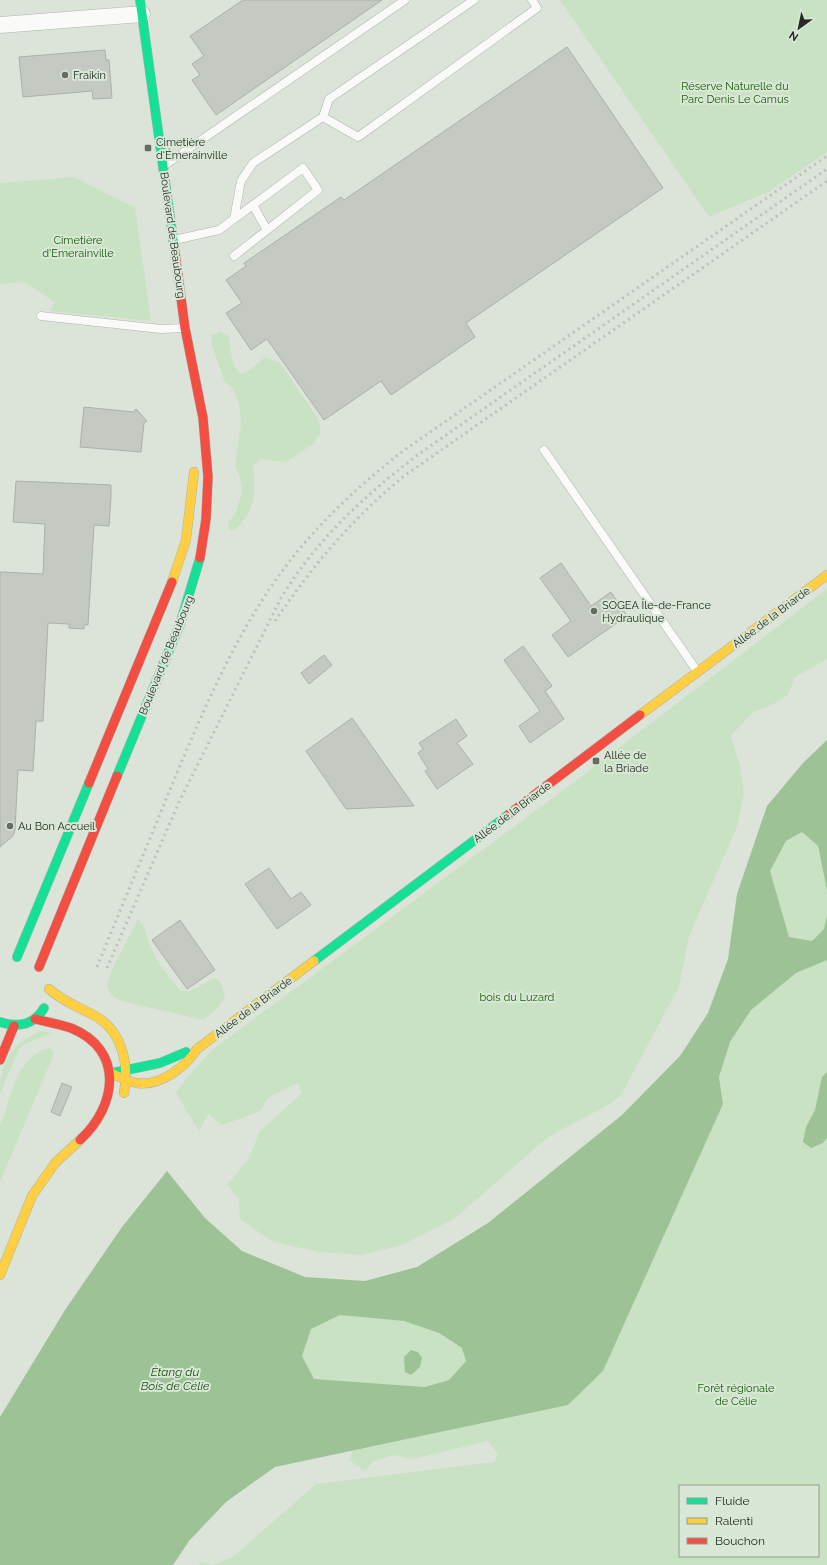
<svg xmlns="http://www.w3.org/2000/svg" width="827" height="1565" viewBox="0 0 827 1565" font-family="Raleway,sans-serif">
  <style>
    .green { fill: #c9e2c3; fill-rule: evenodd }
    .water { fill: #9cc295; fill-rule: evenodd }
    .building { fill: #c4cac2; stroke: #abb1aa }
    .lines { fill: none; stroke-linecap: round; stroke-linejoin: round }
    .lane-casing { stroke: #adb3ab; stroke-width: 9 }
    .street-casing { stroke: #adb3ab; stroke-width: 17 }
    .fast-casing { stroke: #adb3ab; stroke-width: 10 }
    .slow-casing { stroke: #adb3ab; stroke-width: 10 }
    .jam-casing { stroke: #adb3ab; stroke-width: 10 }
    .lane { stroke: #fafbf9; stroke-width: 8 }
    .street { stroke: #fafbf9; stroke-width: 16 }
    .fast { stroke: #16e098; stroke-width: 9 }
    .slow { stroke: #ffcf43; stroke-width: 9 }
    .jam { stroke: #f24e42; stroke-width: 9 }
    .rail { stroke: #bdbfbc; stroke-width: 3; stroke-dasharray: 2 4; stroke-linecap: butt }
    .poi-dot { fill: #666c64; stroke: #d9e8d6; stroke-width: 1.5 }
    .labels { text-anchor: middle; stroke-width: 4; stroke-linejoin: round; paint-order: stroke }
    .poi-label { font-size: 11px; fill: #262b25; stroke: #d9e8d6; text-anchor: start }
    .park-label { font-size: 11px; fill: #155c04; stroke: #d9e8d6 }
    .street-label { font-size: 11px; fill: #262b25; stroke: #d9e8d6 }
    .water-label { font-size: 12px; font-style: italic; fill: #1d5014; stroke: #d9e8d6 }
  </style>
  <rect width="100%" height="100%" fill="#dce4da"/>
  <path class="green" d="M560 0H827V152L770 191 709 217Z
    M74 177 135 208 151 321 50 311 54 302 25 282 0 284V183Z
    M221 332 229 336C231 349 230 366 242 374L248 371 265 357 280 363 318 419 321 432 314 443 287 462 261 459 253 466C256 494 256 512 233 531L229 529 228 523 236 512 242 491 240 478 235 465 241 423 239 404 233 389 224 380 212 345 211 335Z
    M827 589V659L795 677 788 695 770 706 753 712 731 736 740 766 744 793 737 827 689 936 679 987 621 1095 610 1104 548 1137 454 1219 402 1245 362 1255 320 1252 273 1242 240 1219 239 1199 227 1185 250 1157 259 1132 302 1093 298 1083 268 1098 259 1112 222 1125 208 1114 199 1131 176 1093 190 1074 212 1050 566 788Z
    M802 832 817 846 827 891V916L824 929 812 941 789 937 769 871 786 841Z
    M138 919C146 925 146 935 149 944 156 961 169 978 181 991H190L214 978 221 982 225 998 218 1008 203 1020 126 1002C115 999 112 997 107 987L111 971Z
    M827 960V1565H199L200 1562 213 1565 233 1557 316 1484 494 1462 498 1454 488 1441 412 1459 394 1455 374 1461 365 1471 349 1460 352 1451 568 1405 603 1371 723 1104 719 1077 730 1042 751 1010 796 973ZM680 1486H818V1556H680Z
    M41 1031 53 1033 25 1044 19 1049 0 1094C0 1061 11 1044 41 1031Z
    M50 1048 53 1050 54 1054 0 1182C0 1164 0 1145 0 1127 0 1122 4 1117 5 1112 12 1089 21 1053 50 1048Z
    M340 1315 404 1321 439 1333 462 1348 466 1361 449 1380 425 1387 314 1379 302 1356 311 1329Z"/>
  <path class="water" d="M827 740V891L818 846 802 832 786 841 770 871 789 937 812 941 824 929 827 916V960L796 973 751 1010 730 1042 719 1077 723 1104 603 1371 568 1405 275 1467 226 1502 189 1541 173 1565H0V1417L65 1310 122 1227 167 1171 205 1218 242 1251 305 1277 365 1281 417 1267 488 1223 622 1115 680 1056 708 1013 728 959 737 894 767 806 803 763ZM340 1315 404 1321 439 1333 462 1348 466 1361 449 1380 425 1387 314 1379 302 1356 311 1329Z
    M827 1072V1138L823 1143 811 1148 803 1142 806 1127 815 1110 822 1077Z
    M411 1350 418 1352 422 1358 420 1367 411 1375 405 1372 404 1357Z"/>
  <path class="building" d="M243 0H382L216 115 192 80 200 75 192 64 204 56 190 36Z
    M567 47 663 188 466 323 475 337 391 395 381 381 324 420 267 339 251 350 226 313 242 303 226 280 246 266 244 263 341 197 344 200Z
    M105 50 106 60H109L112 98 93 99 92 91 23 97 19 57Z
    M84 407 133 412 136 409 147 421 144 423 141 452 80 447Z
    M16 481 111 485V497L109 526 94 525 88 625H84V629L69 628V624L48 623 43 721H36L33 771 18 770 15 830 13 836 0 847V572L43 574 45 524 13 522Z
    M561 563 591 606 611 592 627 616 568 657 552 635 571 621 540 578Z
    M523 646 552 686 545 691 564 719 530 743 519 726 540 711 504 660Z
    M324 655 332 665 309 684 301 673Z
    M352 718 414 806 346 809 306 751Z
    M456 719 467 736 457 743 473 764 437 789 425 771 428 769 418 753 423 749 419 743Z
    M269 868 291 899 301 892 311 905 277 929 245 884Z
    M180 920 215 970 187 989 152 940Z
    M62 1083 72 1087 60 1116 51 1112Z"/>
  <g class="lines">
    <g class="lane-casing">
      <path id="lane" d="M323 117 358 137 537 8 532 0
        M165 165 405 0
        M253 205 267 230
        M234 219 241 181 253 163 323 117 329 99 474 0
        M174 240 219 230 303 168 318 190 234 256
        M41 316 161 329 185 328
        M544 450 697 671"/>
    </g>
    <g class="street-casing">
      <path id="street" d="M0 25 142 14"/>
    </g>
    <g class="fast-casing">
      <path id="fast" d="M140 0 174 246
        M117 776 180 624 200 558
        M17 957 89 783
        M314 961 508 815
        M0 1022C18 1028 34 1025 44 1008
        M112 1073 160 1063 186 1052"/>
    </g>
    <g class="slow-casing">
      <path id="slow" d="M172 582 186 540 194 472
        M640 715 827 575
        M49 989C63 1002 80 1007 97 1017 123 1033 129 1065 124 1093
        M111 1073C119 1077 128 1082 137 1083 159 1087 186 1067 197 1049L314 961
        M0 1275 32 1196 55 1163 80 1140"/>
    </g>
    <g class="jam-casing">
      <path id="jam" d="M174 246 185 328 203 418 208 477 206 519 200 558
        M89 783 172 582
        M508 815 640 715
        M39 967 117 776
        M35 1019C47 1022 60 1024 71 1028 125 1050 117 1106 80 1140
        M0 1060 14 1026"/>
    </g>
    <use href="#lane" class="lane"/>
    <use href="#street" class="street"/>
    <use href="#fast" class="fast"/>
    <use href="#slow" class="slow"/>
    <use href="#jam" class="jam"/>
    <path class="rail" d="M275 621C313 565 352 519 404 476L827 181
      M97 967C123 903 150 839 176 775 206 705 235 636 280 574 314 527 357 487 403 451L827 156
      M107 968 179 802 281 598C316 540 365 495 419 454L827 169"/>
  </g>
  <g class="poi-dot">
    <circle cx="65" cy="75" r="4"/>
    <rect x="144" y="144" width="8" height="8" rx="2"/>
    <circle cx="594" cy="611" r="4"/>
    <rect x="592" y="757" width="8" height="8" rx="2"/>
    <circle cx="10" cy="826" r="4"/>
  </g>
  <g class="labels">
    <g class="poi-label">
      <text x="73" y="79">Fraikin</text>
      <text x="156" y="146">Cimetière<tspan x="156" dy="13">d'Émerainville</tspan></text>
      <text x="602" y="609">SOGEA Île-de-France<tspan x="602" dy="13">Hydraulique</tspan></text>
      <text x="604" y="759">Allée de<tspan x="604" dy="13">la Briade</tspan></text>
      <text x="18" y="830">Au Bon Accueil</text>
    </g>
    <g class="park-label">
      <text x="735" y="90">Réserve Naturelle du<tspan x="735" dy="13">Parc Denis Le Camus</tspan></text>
      <text x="78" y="244">Cimetière<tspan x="78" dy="13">d'Emerainville</tspan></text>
      <text x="517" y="1001">bois du Luzard</text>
      <text x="736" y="1392">Forêt régionale<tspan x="736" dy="13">de Célie</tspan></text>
    </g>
    <g class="street-label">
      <text transform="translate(173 235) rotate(82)" y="4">Boulevard de Beaubourg</text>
      <text transform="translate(771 617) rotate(-37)" y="4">Allée de la Briarde</text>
      <text transform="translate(166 655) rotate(-68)" y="4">Boulevard de Beaubourg</text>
      <text transform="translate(512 812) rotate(-37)" y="4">Allée de la Briarde</text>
      <text transform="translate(253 1007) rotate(-37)" y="4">Allée de la Briarde</text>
    </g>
    <g class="water-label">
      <text x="175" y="1376">Étang du<tspan x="175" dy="14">Bois de Célie</tspan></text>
    </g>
  </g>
  <rect x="679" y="1485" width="140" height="72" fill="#d9e8d6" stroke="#919c8f"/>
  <rect x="687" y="1498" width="20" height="6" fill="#16e098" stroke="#919c8f"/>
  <text x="715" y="1505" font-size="12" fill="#262b25">Fluide</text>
  <rect x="687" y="1518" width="20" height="6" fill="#ffcf43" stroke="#919c8f"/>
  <text x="715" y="1525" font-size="12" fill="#262b25">Ralenti</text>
  <rect x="687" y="1538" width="20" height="6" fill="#f24e42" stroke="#919c8f"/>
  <text x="715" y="1545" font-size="12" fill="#262b25">Bouchon</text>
  <g transform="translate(799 28) rotate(213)" stroke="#d9e8d6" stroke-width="3" paint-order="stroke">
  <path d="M0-3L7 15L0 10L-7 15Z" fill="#262b25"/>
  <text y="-6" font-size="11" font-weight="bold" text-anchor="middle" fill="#262b25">N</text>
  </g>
</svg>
